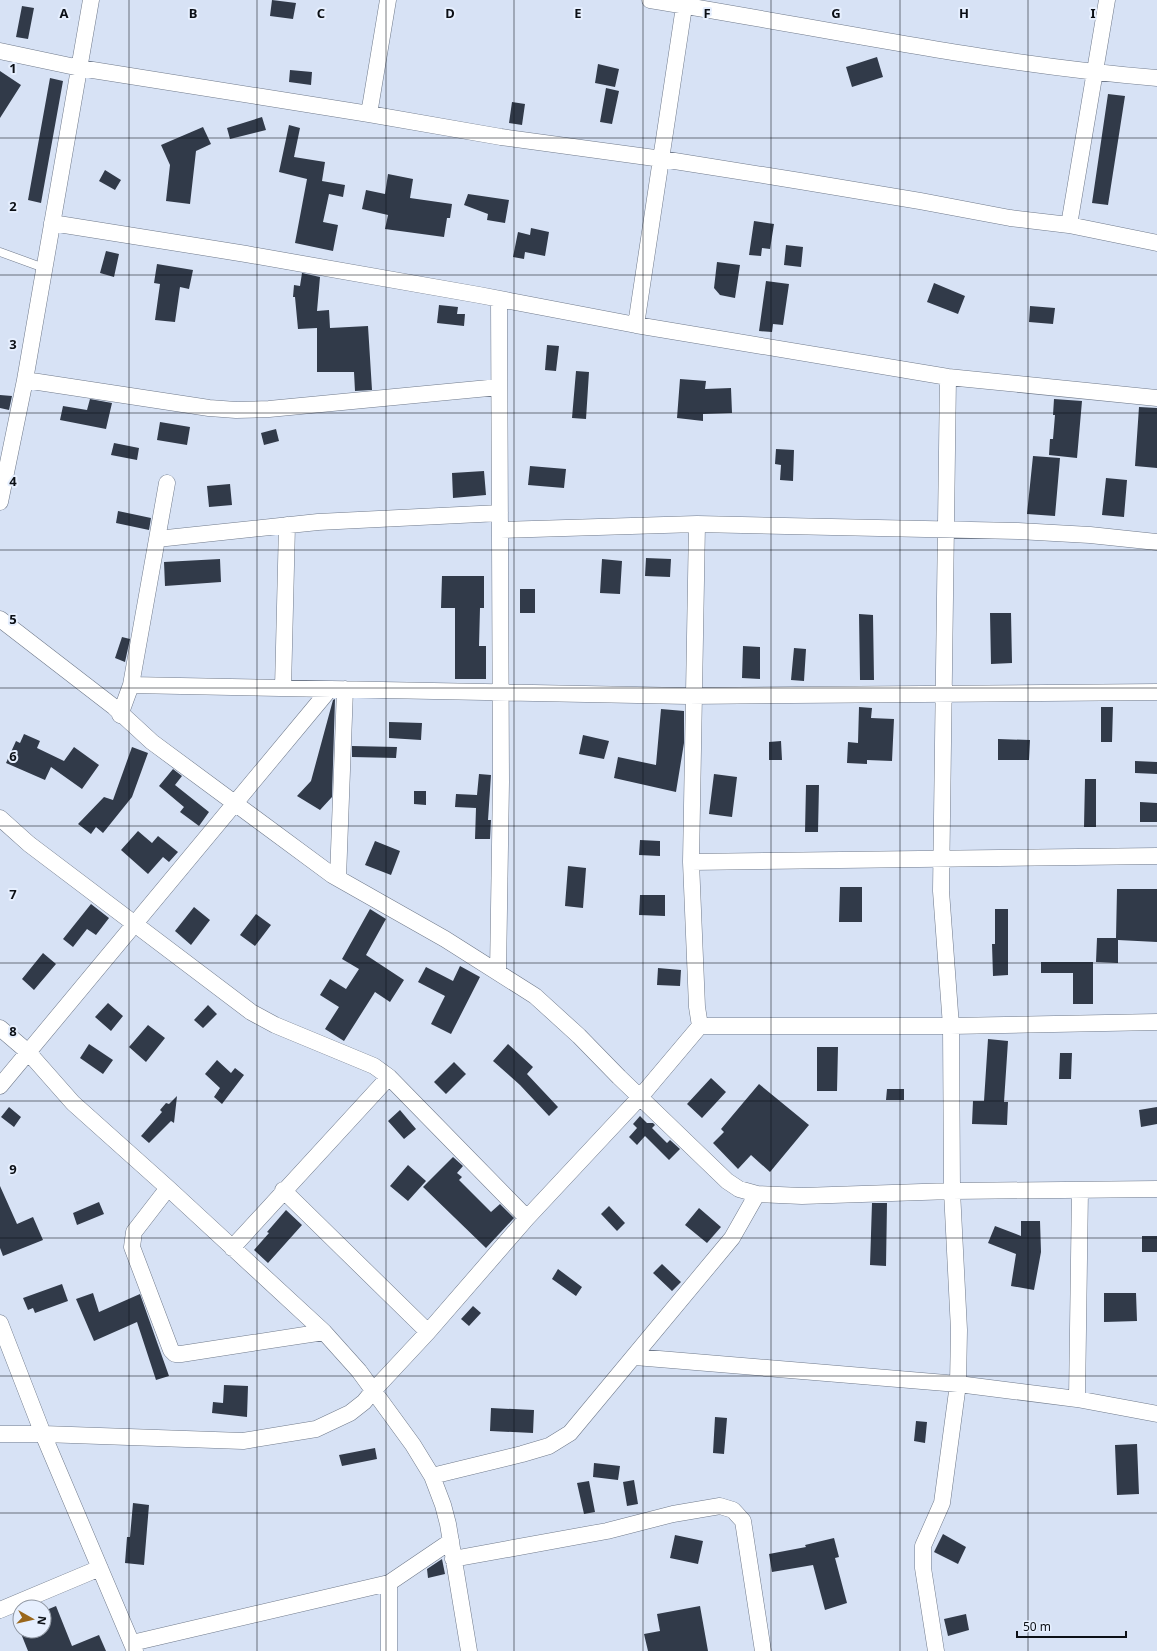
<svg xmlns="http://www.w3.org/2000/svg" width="1157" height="1651" viewBox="0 0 1157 1651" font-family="'Noto Sans',sans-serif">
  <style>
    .building { fill: #313a49 }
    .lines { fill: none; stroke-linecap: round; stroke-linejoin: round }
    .service-casing { stroke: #707a8b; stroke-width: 9 }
    .minor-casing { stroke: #707a8b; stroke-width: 17 }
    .service { stroke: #fff; stroke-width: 8 }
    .minor { stroke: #fff; stroke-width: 16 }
    .grid { fill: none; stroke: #0c1016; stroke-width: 1; stroke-opacity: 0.55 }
    .grid-label { font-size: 13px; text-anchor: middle; font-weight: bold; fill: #0c1016; stroke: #e6effe; stroke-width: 4; stroke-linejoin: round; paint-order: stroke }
  </style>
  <rect width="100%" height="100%" fill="#d7e2f5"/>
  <path class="building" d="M272 0 296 3 293 19 270 16Z
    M22 6 34 8 28 39 16 37Z
    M877 57 883 77 852 87 846 67Z
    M598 64 619 69 615 87 595 83Z
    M290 70 312 72 311 85 289 82Z
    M0 71 21 85 0 118Z
    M50 78 63 81 41 203 28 200Z
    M606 88 619 91 612 124 600 122Z
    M1108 94 1125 96 1108 205 1092 203Z
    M512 102 525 104 522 125 509 123Z
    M262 117 266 130 230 139 227 128Z
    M289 125 300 128 294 157 325 162 322 181 345 185 343 197 329 194 323 222 338 225 333 251 295 243 307 179 279 172Z
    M203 127 211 144 196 151 190 204 166 201 170 165 161 145Z
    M105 170 121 180 115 190 99 181Z
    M388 174 413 179 410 198 452 204 450 218H447L444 237 385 229 388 215 362 209 366 190 385 194Z
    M468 194 509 200 505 223 487 220 488 214 464 205Z
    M754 221 774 224 770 249 762 248 761 256 749 255Z
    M531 228 549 232 545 256 525 252 524 259 513 257 518 232 530 235Z
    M786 245 803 247 801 267 784 265Z
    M106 251 119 254 114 277 100 273Z
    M717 262 740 265 735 298 720 295 714 288Z
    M157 264 193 270 189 289 180 287 175 322 155 320 160 284 154 283Z
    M302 273 320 277 317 311 329 310 330 328 368 326 372 390 355 391 354 372H317V328L298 329 295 297H293L294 285 300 286Z
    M766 281 789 284 783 325 773 324 772 332 759 331Z
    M934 283 965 296 958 314 927 302Z
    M439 305 458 307 457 314H465L464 326 437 323Z
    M1030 306 1055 308 1053 324 1029 322Z
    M547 345 559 346 556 371 545 370Z
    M576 371 589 372 586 419 572 418Z
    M680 379 706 381 705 389 731 388 732 413 703 414V421L677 418Z
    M0 395 12 396 9 410 0 408Z
    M90 399 112 403 106 429 60 420 63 406 87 410Z
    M1054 399 1082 401 1077 458 1049 455 1050 439H1053L1055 415H1053Z
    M1139 407 1157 408V468L1135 466Z
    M160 422 190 427 187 445 157 440Z
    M276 429 279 441 264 445 261 433Z
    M114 443 139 448 137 460 111 455Z
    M776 449 794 450 793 481 780 480 781 465 775 464Z
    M1033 456 1060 458 1055 516 1027 514Z
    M530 466 566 469 564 488 528 485Z
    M484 471 486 495 453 498 452 473Z
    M1106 478 1127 480 1124 517 1102 515Z
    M230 484 232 505 209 507 207 486Z
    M118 511 151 518 149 530 116 523Z
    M646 558 671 559 670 577 645 576Z
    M220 559 221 582 165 586 164 562Z
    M602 559 622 561 620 594 600 593Z
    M442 576H484V608H480L479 646H486V679H455V608H441Z
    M520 589H535V613H520Z
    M990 613H1011L1012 663 991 664Z
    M859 614 873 615 874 680H860Z
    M122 637 130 639 125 662 115 658Z
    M743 646 760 647V679L742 678Z
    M794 648 806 649 804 681 791 680Z
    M335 699 332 797 320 810 297 796 311 781 333 700Z
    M859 707 872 708 871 718 894 719 892 761 867 760V764L847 763 848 742 858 743Z
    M1101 707H1113L1112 742H1101Z
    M661 709 684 711V743L676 792 614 778 618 757 656 765Z
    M389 722 422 723 421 740 389 738Z
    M24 734 40 741 37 748 64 761 74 747 99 765 82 789 51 767 45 780 6 763 16 741 20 743Z
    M583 735 609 741 604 759 579 754Z
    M998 739 1030 740 1029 760H998Z
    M781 741 782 760H769V742Z
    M352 746 397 747 396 758 352 757Z
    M132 747 148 753 132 797 103 833 96 827 91 834 78 824 104 797 113 800Z
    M1135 761 1157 762V774L1135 773Z
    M173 769 182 776 175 785 209 812 199 826 180 812 184 807 159 786Z
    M479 774 491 775 488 820H491L490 839H475L476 808 455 807 456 794 477 795Z
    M714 774 737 777 732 817 709 814Z
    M1085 779H1096V827H1084Z
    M806 785H819L818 832H805Z
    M414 791H426V805L414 804Z
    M1140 802 1157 803V822H1140Z
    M138 831 152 843 158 836 178 852 169 862 163 857 148 874 121 850Z
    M640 840 660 841V856L639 855Z
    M375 841 400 851 391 875 365 865Z
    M568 866 586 868 583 908 565 906Z
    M840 887H862V922H839Z
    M1117 889H1157V942L1118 940V963L1096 962 1097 938H1116Z
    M640 895H665V916L639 915Z
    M91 904 109 918 96 935 87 929 73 947 63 939Z
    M194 907 210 920 191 945 175 931Z
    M370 909 386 919 366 955 404 980 390 1002 375 992 344 1041 325 1029 339 1007 320 995 330 979 346 989 359 969 342 959Z
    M995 909H1008V975L993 976 992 944H995Z
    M256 914 271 925 255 946 240 935Z
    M43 953 56 964 34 990 22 979Z
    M1041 962H1093V1004H1073V973H1041Z
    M460 966 480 977 451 1034 431 1024 445 996 418 982 426 967 453 981Z
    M658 968 681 970 680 986 657 985Z
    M108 1003 123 1016 111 1031 95 1017Z
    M208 1005 217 1014 203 1028 194 1020Z
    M148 1025 165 1038 146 1062 129 1047Z
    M988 1039 1008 1041 1004 1102H1008L1007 1125 972 1124 973 1101H984Z
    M89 1044 113 1060 103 1074 80 1058Z
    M508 1044 533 1067 527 1074 558 1107 549 1116 520 1085 493 1061Z
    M817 1047H838L837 1091H817Z
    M1060 1053H1072L1071 1079H1059Z
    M217 1060 231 1073 235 1068 244 1075 222 1104 214 1097 220 1088 205 1074Z
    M454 1062 466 1074 446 1094 434 1082Z
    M711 1078 726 1092 702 1118 687 1104Z
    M759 1084 809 1125 770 1172 751 1155 738 1169 713 1143 724 1132 721 1129Z
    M887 1089H904V1100H886Z
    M177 1096 174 1123 171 1121 149 1143 141 1136 162 1112 160 1110 166 1103 169 1104Z
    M9 1107 21 1117 14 1127 1 1117Z
    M1157 1107V1124L1141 1127 1139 1110Z
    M400 1110 416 1129 404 1139 388 1121Z
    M640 1116 647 1123H653L655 1125 652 1128 667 1143 670 1140 680 1149 669 1160 645 1136 637 1145 629 1137 637 1128 633 1124Z
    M453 1157 463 1166 457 1173 462 1177 459 1180 491 1212 500 1204 514 1218 486 1248 423 1187Z
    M408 1165 426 1181 408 1201 390 1186Z
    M0 1186 17 1224 33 1217 43 1240 3 1256 0 1248Z
    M99 1202 104 1214 77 1225 73 1213Z
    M872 1203H887L886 1266 870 1265Z
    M609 1206 625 1223 617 1231 601 1214Z
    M699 1208 721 1227 707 1243 685 1225Z
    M286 1210 302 1225 268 1263 254 1250 269 1233 267 1232Z
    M1021 1221H1040L1041 1252 1034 1290 1011 1286 1016 1254 988 1243 995 1226 1021 1236Z
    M1142 1236H1157V1252H1142Z
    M662 1264 681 1282 672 1291 653 1273Z
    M558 1269 582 1287 576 1296 552 1279Z
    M62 1284 68 1301 35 1313 33 1308 28 1310 23 1298Z
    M93 1293 99 1312 140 1294 169 1376 156 1380 137 1322 94 1341 76 1299Z
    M1104 1293H1136L1137 1321 1104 1322Z
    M473 1306 481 1313 469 1326 461 1319Z
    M224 1385 248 1386 247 1417 212 1413 213 1402 223 1403Z
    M491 1408 534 1410 533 1433 490 1431Z
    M715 1417 727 1418 724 1454 713 1453Z
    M916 1421 927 1422 925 1443 914 1441Z
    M1137 1444 1139 1494 1117 1495 1115 1445Z
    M375 1448 377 1459 342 1466 339 1455Z
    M594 1463 620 1466 618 1480 593 1477Z
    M634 1480 638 1504 627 1506 623 1482Z
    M589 1481 595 1512 584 1514 577 1483Z
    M133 1503 149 1505 144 1565 125 1563 127 1537H130Z
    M943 1534 966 1547 958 1564 934 1552Z
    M675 1535 703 1541 698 1564 670 1558Z
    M834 1538 839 1557 835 1558 847 1603 825 1610 813 1565 772 1572 769 1554 806 1547 805 1545Z
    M442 1559 445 1574 428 1578 427 1569Z
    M56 1606 72 1646 99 1635 106 1651H28L20 1631H44V1611Z
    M700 1606 708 1651H648L644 1634 660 1631 657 1614Z
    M966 1614 969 1630 948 1636 944 1619Z"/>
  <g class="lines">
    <g class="service-casing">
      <path id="service" d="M0 252 44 268"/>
    </g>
    <g class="minor-casing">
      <path id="minor" d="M650 0C819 27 987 64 1157 78
        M0 51 80 68 369 114 501 137 662 159 800 181 920 201 1010 218 1069 225 1157 243
        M369 114 388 0
        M52 223 246 254 479 295 636 325 948 377 1157 398
        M1069 225 1107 0
        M636 325 685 0
        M25 380 209 408 236 410 269 409 499 387
        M0 502 25 380 91 0
        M697 524 691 862 697 1007 700 1026H951L1157 1022
        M500 530 697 524 1018 531 1090 535 1157 542
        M157 539 318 522 500 513
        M0 619 114 707 152 742 332 875 445 939 535 996 579 1036 619 1077 727 1181 739 1189 757 1194 802 1196 952 1191 1157 1189
        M131 685 688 696 1157 692
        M283 688 287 525
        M120 715 131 685 167 483
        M0 818 29 844 251 1012 275 1025 374 1066 389 1077 527 1218
        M691 862 1157 856
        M338 878 345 689
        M498 972 501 782 499 299
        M0 1028 28 1052 73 1103 168 1188 324 1332 359 1371 413 1445 432 1476 443 1505 448 1524 469 1651
        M0 1086 329 690
        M168 1188 134 1232 132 1247 171 1350 175 1354H181L324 1332
        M283 1190 428 1332
        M232 1248 389 1077
        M0 1323 43 1434 135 1651
        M635 1357 958 1384 1077 1399 1157 1414
        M1077 1399 1080 1190
        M0 1434H43L243 1441 316 1429 350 1413 364 1402 373 1391 428 1332 527 1218 641 1096 700 1026
        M432 1476 522 1454 549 1446 570 1433 732 1238 757 1194
        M453 1559 607 1531 673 1514 720 1506 733 1510 743 1521 763 1651
        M0 1610 100 1568
        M132 1643 389 1583
        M389 1651V1583L451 1541
        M936 1651 923 1568V1546L942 1503 958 1384 959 1330 952 1191 951 1026 941 891 948 377"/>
    </g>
    <use href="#service" class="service"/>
    <use href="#minor" class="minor"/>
  </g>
  <path class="grid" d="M129 0V1651M257 0V1651M386 0V1651M514 0V1651M643 0V1651M771 0V1651M900 0V1651M1028 0V1651M0 138H1157M0 275H1157M0 413H1157M0 550H1157M0 688H1157M0 826H1157M0 963H1157M0 1101H1157M0 1238H1157M0 1376H1157M0 1513H1157"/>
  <g class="grid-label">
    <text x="64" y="18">A</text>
    <text x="193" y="18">B</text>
    <text x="321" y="18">C</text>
    <text x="450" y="18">D</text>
    <text x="578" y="18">E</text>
    <text x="707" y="18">F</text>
    <text x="836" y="18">G</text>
    <text x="964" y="18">H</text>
    <text x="1093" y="18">I</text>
    <text x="13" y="73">1</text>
    <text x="13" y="211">2</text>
    <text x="13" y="349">3</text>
    <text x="13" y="486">4</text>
    <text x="13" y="624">5</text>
    <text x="13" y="761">6</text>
    <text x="13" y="899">7</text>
    <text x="13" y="1036">8</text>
    <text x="13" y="1174">9</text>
  </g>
  <g transform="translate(32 1619) rotate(98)"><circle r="19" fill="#e6effe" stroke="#8f96a1"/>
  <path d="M0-3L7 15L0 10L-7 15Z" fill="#9a671c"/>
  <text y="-6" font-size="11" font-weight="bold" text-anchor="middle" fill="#0c1016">N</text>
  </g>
  <path d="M1017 1631v6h109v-6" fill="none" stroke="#0c1016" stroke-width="2"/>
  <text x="1023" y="1631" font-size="12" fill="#0c1016" stroke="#e6effe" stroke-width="3" paint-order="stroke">50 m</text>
</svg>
